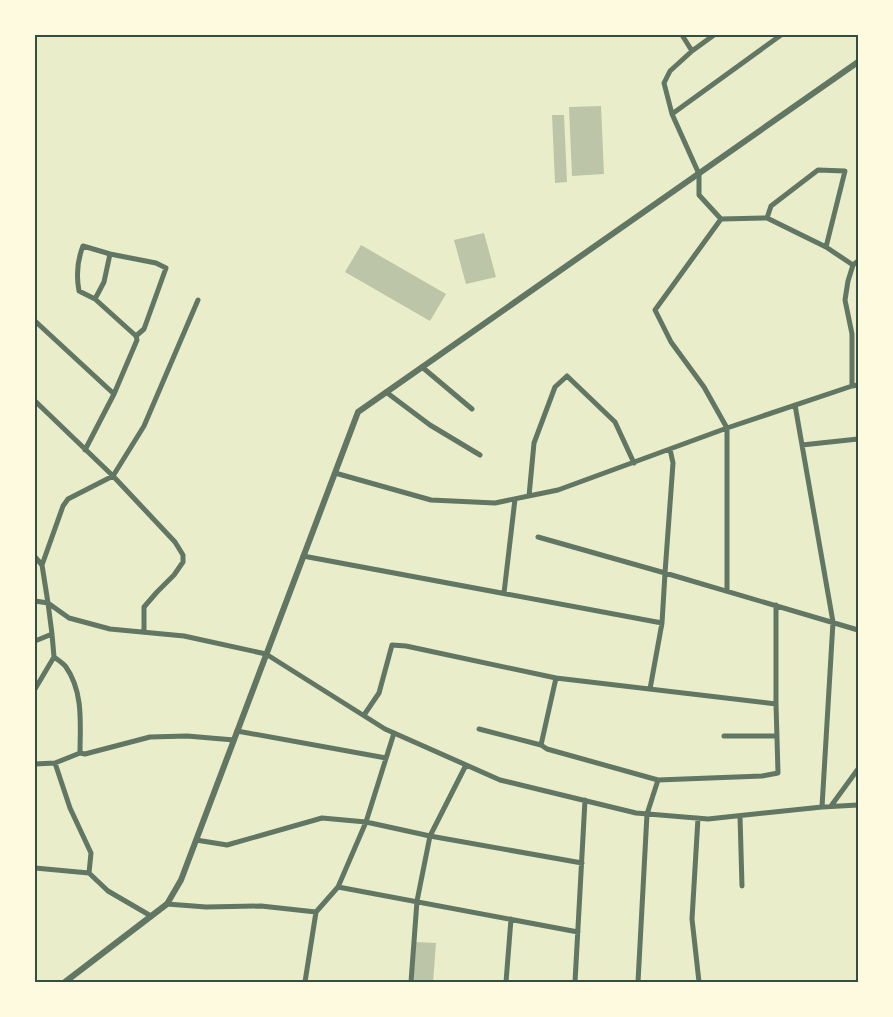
<svg xmlns="http://www.w3.org/2000/svg" width="893" height="1017" viewBox="0 0 893 1017" font-family="'IBM Plex Serif',serif">
  <style>
    .building { fill: #bcc5a7 }
    .lines { fill: none; stroke-linecap: round; stroke-linejoin: round }
    .minor { stroke: #617663; stroke-width: 5 }
    .tertiary { stroke: #617663; stroke-width: 6 }
    .neatline { fill: none; stroke: #344e41; stroke-width: 2 }
  </style>
  <rect width="100%" height="100%" fill="#e9edc9"/>
  <path class="building" d="M601 106 604 174 572 176 569 107Z
    M552 115H564L567 182 555 183Z
    M484 233 496 277 466 284 454 240Z
    M361 245 446 294 430 321 345 272Z
    M416 942 436 943 433 982H413Z"/>
  <g class="lines">
    <path class="minor" d="M682 35 692 51
      M714 35 692 51 670 71 664 83 672 114 699 174V195L721 219 767 218 771 206 818 170 845 171 826 247 853 265
      M672 114 781 35
      M767 218 826 247
      M721 219 655 310 671 342 704 387 727 428V591
      M95 299 104 282 110 254
      M35 321 114 394
      M422 367 472 409
      M852 386V334L845 300 848 281 853 265 858 261
      M386 392 430 425 480 455
      M35 401 113 476 175 542 183 555V562L174 575 157 592 144 607V632
      M795 405 833 622 822 807 858 805
      M802 445 858 439
      M85 450 114 394 137 340 136 336 144 329 166 268 156 263 110 254 83 246C77 261 76 275 79 291L95 299 136 336
      M335 473 431 500 495 503 558 490 727 428 852 386 858 385
      M529 496 534 443 555 387 567 376 615 422 634 463
      M538 537 665 573 673 463 670 449
      M303 556 662 623 665 573 858 630
      M35 557 42 565 48 603 52 634 35 641
      M42 565 63 506 68 499 113 476 144 426 198 300
      M504 593 515 499
      M35 601 48 603 69 618 110 629 184 636 266 654 385 729 500 780 636 813 708 819 822 807
      M54 657C58 660 63 663 66 667 84 693 80 725 80 753
      M35 689 54 657 52 634
      M650 689 662 623
      M364 715 379 693 392 645 406 646 556 678 776 704
      M479 729 541 745 547 749 658 780 762 776 778 773 776 704V605
      M237 731 386 758
      M394 733 366 822 338 887 578 932
      M724 736H777
      M541 745 556 678
      M55 763 70 808 91 853 89 873
      M35 764 55 763 80 753 85 754 150 737 187 736 234 740
      M831 806 858 769
      M740 816 742 886
      M698 818 692 919 699 982
      M196 840 227 845 322 818 366 822 430 836 582 863
      M35 868 89 873 108 891 151 916
      M167 904 206 907 261 906 316 912
      M305 982 316 912 338 887
      M411 982 417 901 430 836 466 765
      M506 982 511 919
      M575 982 585 800
      M638 982 647 814 658 780"/>
    <path class="tertiary" d="M65 982 167 904 181 880 358 412 858 62"/>
  </g>
  <rect width="893" height="1017" fill="none" stroke="#fefae0" stroke-width="72"/>
  <rect x="36" y="36" width="821" height="945" class="neatline"/>
</svg>
